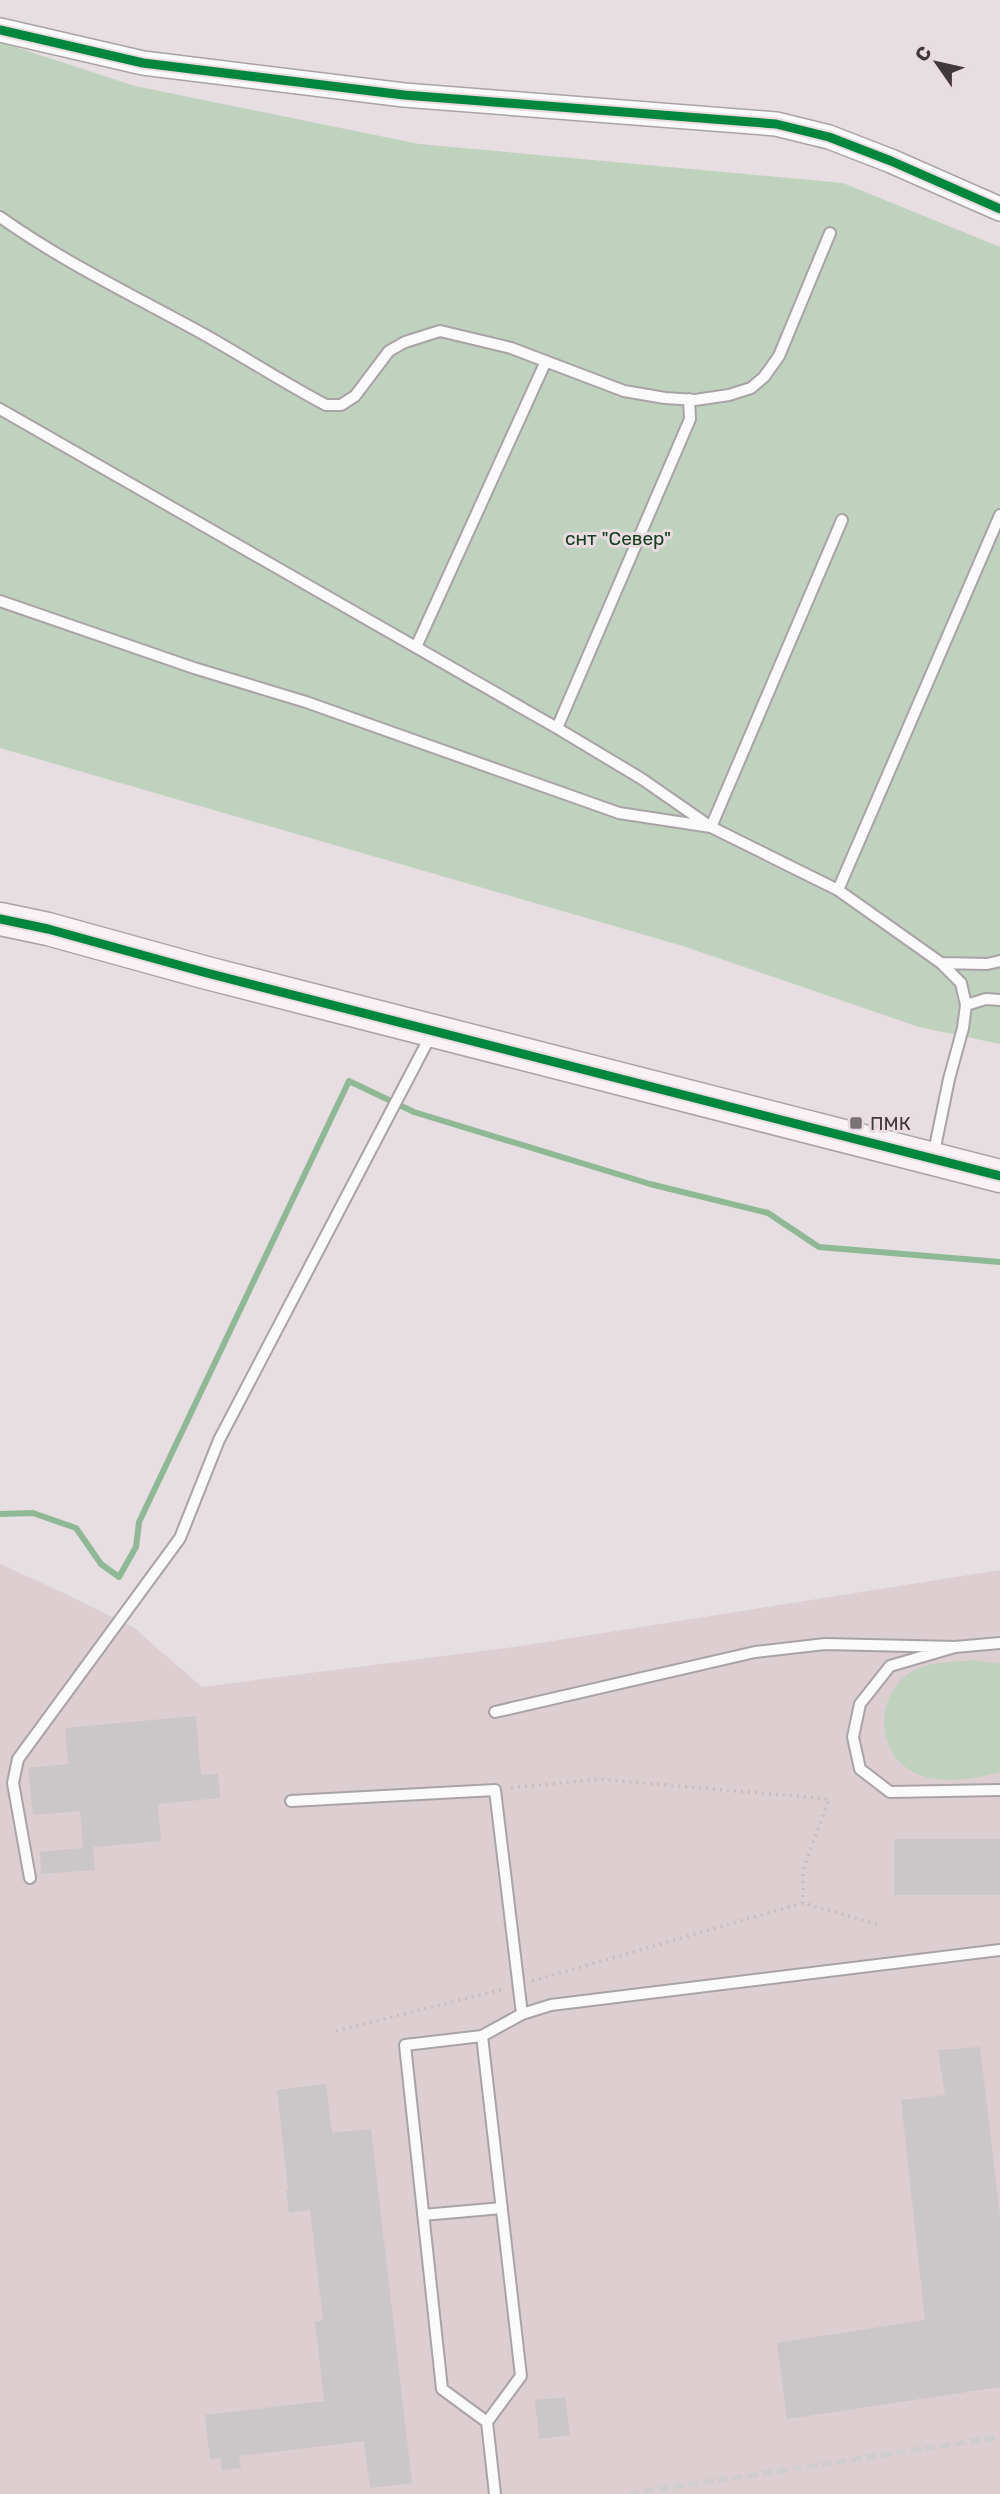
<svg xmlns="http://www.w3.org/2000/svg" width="1000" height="2494" viewBox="0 0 1000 2494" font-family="Rubik,sans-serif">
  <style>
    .built { fill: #ddced1 }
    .green { fill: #bed2be }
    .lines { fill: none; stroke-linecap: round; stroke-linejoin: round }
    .stream { stroke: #8fb894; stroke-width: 6 }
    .building { fill: #cbc6c7 }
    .lane-casing { stroke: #a9a3a5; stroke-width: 14 }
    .street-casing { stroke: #a9a3a5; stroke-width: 26 }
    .secondary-casing { stroke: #a9a3a5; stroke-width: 35 }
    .path { stroke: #c3c0c1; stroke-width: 3.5; stroke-dasharray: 2 5; stroke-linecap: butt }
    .lane { stroke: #fbfafa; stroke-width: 10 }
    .street { stroke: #fbfafa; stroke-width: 23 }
    .secondary { stroke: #f8f2f4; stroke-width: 32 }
    .rail { stroke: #cfcdcd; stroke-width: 5; stroke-dasharray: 10 5; stroke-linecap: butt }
    .cycleway-casing { stroke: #e9dbdf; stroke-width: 13 }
    .cycleway { stroke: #00873e; stroke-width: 9 }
    .poi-dot { fill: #797375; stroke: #e9dbdf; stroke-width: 2.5 }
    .labels { text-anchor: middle; stroke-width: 6; stroke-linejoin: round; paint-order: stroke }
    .park-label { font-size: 19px; fill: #12411d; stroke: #e9dbdf }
    .poi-label { font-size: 19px; fill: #3f393b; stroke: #e9dbdf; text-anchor: start }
  </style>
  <rect width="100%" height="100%" fill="#e6dee0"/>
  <path class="built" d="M0 1564 57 1590 133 1627 202 1687 521 1646 1000 1570V2494H0Z"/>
  <path class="green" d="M0 42 135 86 419 144 843 183 1000 247V1044L919 1027 683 946 0 748Z
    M975 1660 1000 1664V1772C977 1779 943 1784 920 1775 871 1757 873 1684 922 1667 938 1661 958 1662 975 1660Z"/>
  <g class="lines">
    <path class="stream" d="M0 1514 33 1513 76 1528 101 1564 119 1577 136 1547 139 1522 349 1081 414 1112 650 1184 768 1213 819 1247 1000 1262"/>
  </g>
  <path class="building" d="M196 1716 201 1775 218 1774 220 1798 158 1804 161 1841 83 1848 80 1811 33 1815 28 1768 68 1764 65 1728Z
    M894 1839H1000V1895H894Z
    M93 1847 95 1870 41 1874 40 1852Z
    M980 2047 1000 2216V2387L787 2419 777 2343 925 2320 901 2100 945 2095 938 2050Z
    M326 2084 332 2133 371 2129 412 2483 370 2488 364 2441 239 2456 241 2468 222 2470 221 2458 210 2459 205 2415 324 2401 315 2322 323 2320 310 2210 289 2213 286 2190H288L277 2090Z
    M565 2397 570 2435 539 2439 535 2400Z"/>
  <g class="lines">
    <g class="lane-casing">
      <path id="lane" d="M0 217C62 261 130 294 196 330 240 354 282 382 326 405H341L355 396 389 351 405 342 440 331 511 348 624 391 665 398 695 400 729 395 751 388 764 377 779 356 830 233
        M0 409 557 728 642 779 711 827 838 890 941 963 961 983 966 1005 963 1028 949 1079 933 1157
        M0 601 194 668 306 702 619 813 711 827 842 520
        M416 647 546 361
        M557 728 690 419 689 399
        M838 890 1000 515
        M941 963 987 964 1000 961
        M966 1005 986 999 1000 1000
        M1000 1643 955 1647 890 1666 860 1704 853 1737 860 1769 890 1792 1000 1790
        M495 1712 755 1652 825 1644 955 1647
        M291 1801 495 1790 522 2014
        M30 1878 13 1783 18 1759 180 1538 219 1440 432 1033
        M482 2036 521 2376 487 2422 495 2494
        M423 2215 502 2208
        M487 2422 442 2389 405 2045 482 2036 522 2014 551 2005 1000 1950"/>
    </g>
    <g class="street-casing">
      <path id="street" d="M0 30 143 63 404 95 776 124 829 137 891 161 1000 209"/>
    </g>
    <g class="secondary-casing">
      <path id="secondary" d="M0 919 48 929 207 973 1000 1176"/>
    </g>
    <path class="path" d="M511 1788 599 1779 829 1799 803 1870V1903
      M532 1981 803 1903 879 1925
      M336 2031 504 1989"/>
    <use href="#lane" class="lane"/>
    <use href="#street" class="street"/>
    <use href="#secondary" class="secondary"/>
    <path class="rail" d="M629 2494 1000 2437"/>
    <g class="cycleway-casing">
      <path id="cycleway" d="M0 30 143 63 404 95 776 124 829 137 891 161 1000 209
        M0 919 48 929 207 973 1000 1176"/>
    </g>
    <use href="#cycleway" class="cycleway"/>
  </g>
  <rect class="poi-dot" x="849" y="1116" width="14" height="14" rx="3.5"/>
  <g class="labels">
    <g class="park-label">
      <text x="618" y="545">снт "Север"</text>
    </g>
    <g class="poi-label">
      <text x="870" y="1130">ПМК</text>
    </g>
  </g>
  <g transform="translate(937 63) rotate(304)" stroke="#e9dbdf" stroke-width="5" paint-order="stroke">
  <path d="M0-5L12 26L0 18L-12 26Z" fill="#3f393b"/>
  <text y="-10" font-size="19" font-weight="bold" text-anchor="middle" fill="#3f393b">С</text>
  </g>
</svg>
